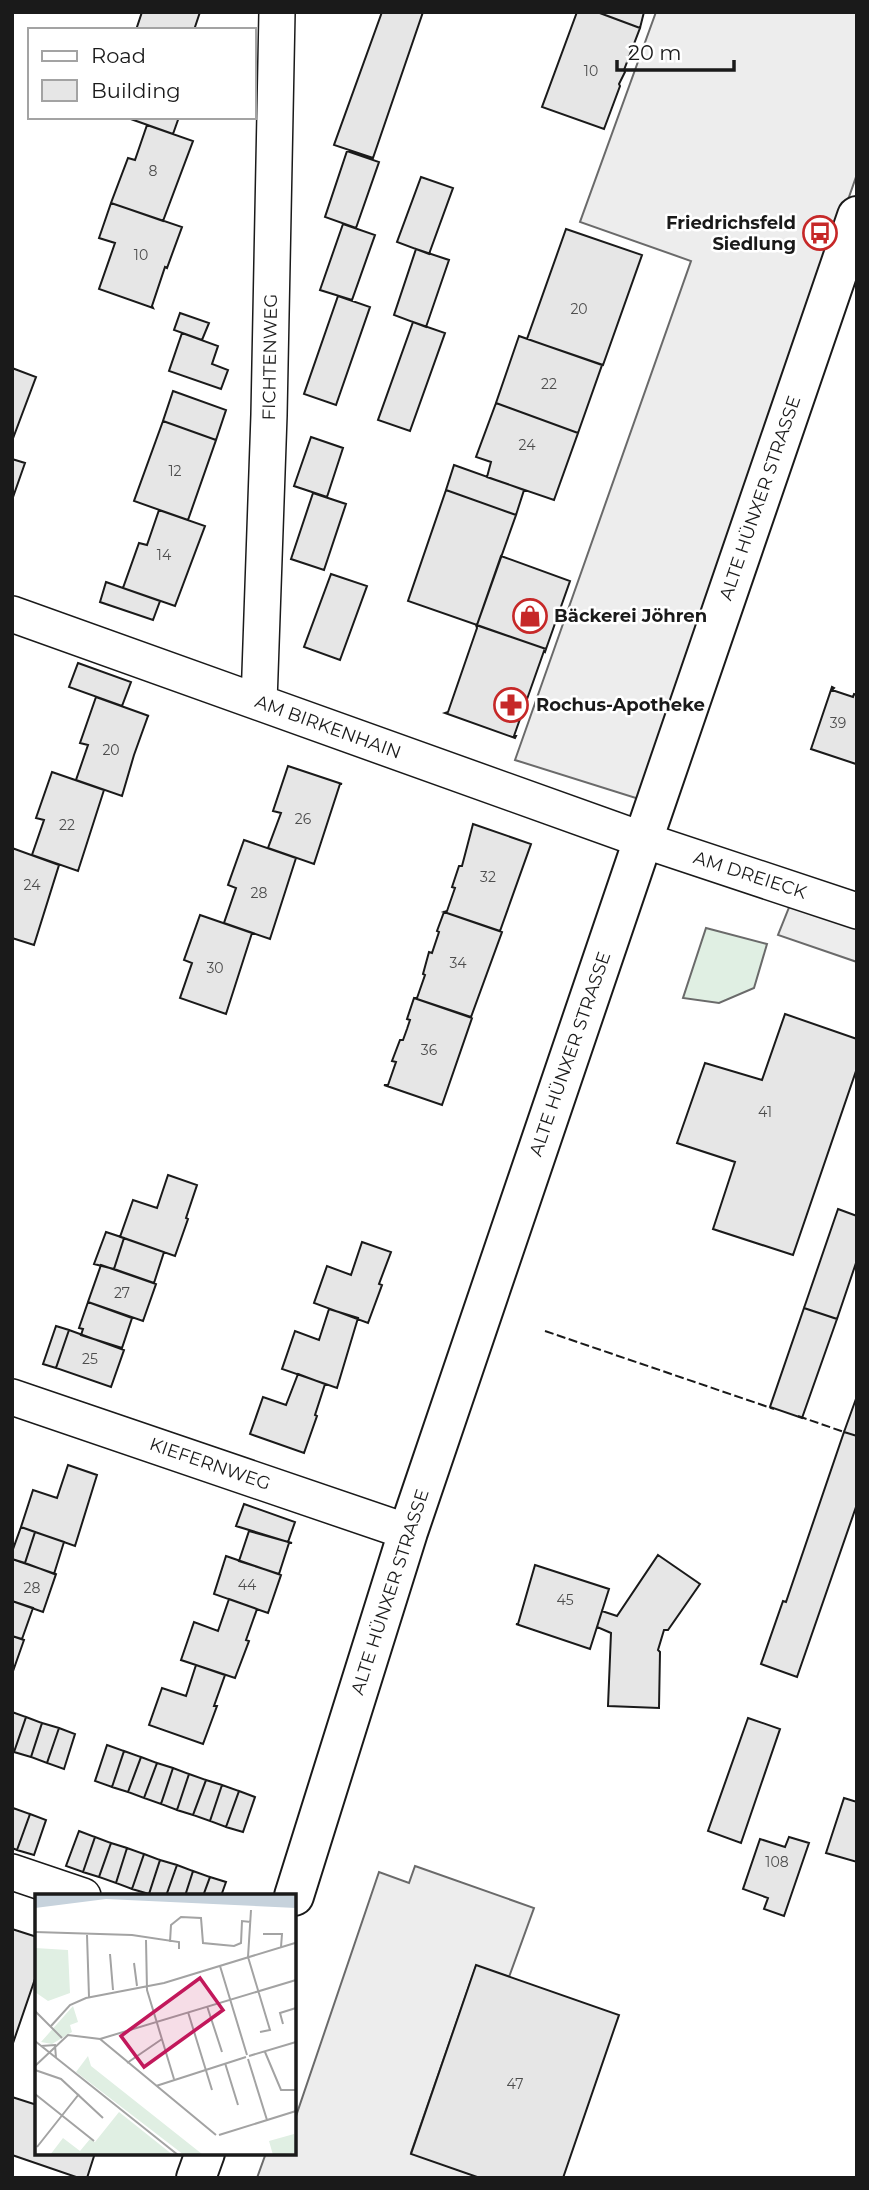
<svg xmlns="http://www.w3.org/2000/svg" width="869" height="2190" viewBox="0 0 869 2190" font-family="Montserrat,sans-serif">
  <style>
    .green { fill: #e0efe3; stroke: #6a6a6a; stroke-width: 2 }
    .parking { fill: #ededed; stroke: #6a6a6a; stroke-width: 2 }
    .building { fill: #e6e6e6; stroke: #1a1a1a; stroke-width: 2 }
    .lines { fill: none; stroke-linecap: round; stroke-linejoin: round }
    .minor-casing { stroke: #1a1a1a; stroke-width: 38 }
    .tertiary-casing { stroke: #1a1a1a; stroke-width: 42 }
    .minor { stroke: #fff; stroke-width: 35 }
    .tertiary { stroke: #fff; stroke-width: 38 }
    .fence { stroke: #1a1a1a; stroke-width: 2; stroke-dasharray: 9 3.5; stroke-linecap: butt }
    .labels { text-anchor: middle; stroke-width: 5; stroke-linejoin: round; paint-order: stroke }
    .number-label { font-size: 14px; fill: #4d4d4d }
    .poi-label { font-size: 18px; font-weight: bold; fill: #1a1a1a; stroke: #fff; text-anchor: start }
    .street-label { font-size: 18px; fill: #1a1a1a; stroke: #fff }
    .inset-road { fill: none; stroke: #a3a3a3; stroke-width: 2 }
    .view { fill: #c2185b; fill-opacity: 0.15; stroke: #c2185b; stroke-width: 3.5 }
    .inset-edge { fill: none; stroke: #1a1a1a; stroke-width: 3.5 }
  </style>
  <rect width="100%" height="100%" fill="#fff"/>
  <path class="green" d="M706 928 767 944 754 988 719 1003 683 998Z"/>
  <path class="parking" d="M656 12H857V174L639 799 515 760 691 261 580 222Z
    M796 890 857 911V962L778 935Z
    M415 1866 534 1908 509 1977 476 1966 411 2153 473 2175 472 2178H257L266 2153H294V2122L379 1872 409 1883Z"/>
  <path class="building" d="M142 12H200L194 30H136Z
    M382 12H423L373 158 334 145Z
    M577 12H597L640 28 624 70 625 72 619 84 620 86 604 129 542 107Z
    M597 12H644L640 28Z
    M125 117H179L173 134Z
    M147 125 193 141 163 221 111 203 128 158 135 160Z
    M347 151 379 162 356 228 325 217Z
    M421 177 453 188 429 254 397 242Z
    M111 203 182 227 167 268 165 267 152 306 153 308 99 289 115 243 99 238Z
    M343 224 375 235 352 300 320 290Z
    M566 229 642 255 603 365 527 339Z
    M416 249 449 260 426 327 394 315Z
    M338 296 370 307 336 405 304 394Z
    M180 313 209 323 202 340 174 330Z
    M413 322 445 333 410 431 378 420Z
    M182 333 218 346 212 364 228 370 221 389 169 371Z
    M519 336 602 365 578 433 496 403Z
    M12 368 36 377 12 441Z
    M173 391 226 410 216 440 163 421Z
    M496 403 578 433 554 500 487 477 491 462 476 457Z
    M163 421 216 440 188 520 134 501Z
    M311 437 343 448 327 497 294 486Z
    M12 459 25 463 12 500Z
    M454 465 524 490 516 515 446 490Z
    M446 490 516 515 477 625 408 601Z
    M313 493 346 504 324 570 291 559Z
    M159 510 205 526 175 606 123 588 139 543 147 545Z
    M501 556 570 581 546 649 477 625Z
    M331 574 367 586 340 660 304 647Z
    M106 582 160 601 153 620 100 602Z
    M476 625 546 649 545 652 544 651 514 736H516L515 738 445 713 448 712 477 628Z
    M78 663 131 682 122 706 69 687Z
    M832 687 834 688 832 690 853 697 854 694 857 695 856 764 811 749Z
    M96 697 149 716H148L134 755 122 796 76 780 88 745 80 743Z
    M288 766 342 784H340L314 864 268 848 281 813 273 811Z
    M52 772 104 790 78 871 32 855 44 820 36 818Z
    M473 824 531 844 500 931 444 912 447 911 455 888 452 887 459 866H462Z
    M244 840 296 858 270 939 224 923 236 888 228 885Z
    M12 848 59 865 34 945 12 938Z
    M444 912 502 932 471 1017 414 998H417L425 975 423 974 429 952 432 953 439 932 437 931Z
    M200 915 252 933 226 1014 180 998 192 963 184 960Z
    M414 998 472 1018 442 1105 384 1085H388L396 1062 392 1061 400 1040H403L407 1029 410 1020 407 1019Z
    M785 1014 857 1039V1068L793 1255 713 1229 735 1162 677 1143 705 1063 762 1080Z
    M168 1175 197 1185 186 1218 188 1219 175 1256 120 1237 133 1200 157 1208Z
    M838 1209 857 1216V1260L837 1319 804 1308Z
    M106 1232 124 1238 114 1269 94 1264Z
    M124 1238 164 1252 154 1283 114 1269Z
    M362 1242 391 1252 379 1284 382 1285 368 1323 314 1303 327 1266 351 1275Z
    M101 1265 156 1284 143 1321 88 1302Z
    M88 1302 132 1318 122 1348 81 1335 83 1329 79 1328Z
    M804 1308 837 1319 802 1418 770 1407Z
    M329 1309 358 1318 337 1388 282 1369 295 1331 319 1340Z
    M56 1326 69 1330 56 1368 43 1364Z
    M69 1330 124 1350 111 1387 56 1368Z
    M298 1374 325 1384 315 1415 317 1416 304 1453 250 1434 263 1397 286 1405Z
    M857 1396V1436L844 1432Z
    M844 1432 857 1436V1504L797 1677 761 1664 783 1601 786 1602Z
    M68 1465 97 1475 75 1546 21 1527 33 1490 57 1498Z
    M244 1504 295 1522 288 1542 236 1526Z
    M21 1527 35 1532 25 1563 12 1559V1552Z
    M249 1531 292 1543H289L279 1574 239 1561Z
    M35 1532 64 1542 54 1574 25 1563Z
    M658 1555 700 1584 668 1630H664L658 1650 660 1652 659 1708 608 1706 611 1633 597 1627 602 1611 617 1616Z
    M226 1556 281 1575 268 1613 214 1594Z
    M12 1559 56 1574 43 1612 12 1601Z
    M535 1565 609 1589 590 1649 516 1624H518Z
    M229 1599 257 1609 246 1640 249 1641 235 1678 181 1660 194 1622 218 1631Z
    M12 1601 33 1608 22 1639 12 1636Z
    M12 1636 24 1640 12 1674Z
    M196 1665 225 1675 214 1706H217L203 1744 149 1725 162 1688 186 1696Z
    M12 1712 26 1717 14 1752 12 1751Z
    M26 1717 42 1723 31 1757 14 1752Z
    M748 1718 780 1729 741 1843 708 1831Z
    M42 1723 59 1728 47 1763 31 1757Z
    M59 1728 75 1734 64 1769 47 1763Z
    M107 1745 124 1751 112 1787 95 1781Z
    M124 1751 141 1757 128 1792 112 1787Z
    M141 1757 157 1763 144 1798 128 1792Z
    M157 1763 173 1768 161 1804 144 1798Z
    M173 1768 189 1774 177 1810 161 1804Z
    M189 1774 206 1780 193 1815 177 1810Z
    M206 1780 222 1785 210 1821 193 1815Z
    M222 1785 239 1791 226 1827 210 1821Z
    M239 1791 255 1797 243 1832 226 1827Z
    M844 1798 857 1802V1862L826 1853Z
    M13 1808 30 1814 17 1850 12 1848Z
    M30 1814 46 1820 34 1855 17 1850Z
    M79 1831 95 1837 83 1872 66 1866Z
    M95 1837 111 1843 99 1877 83 1872Z
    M789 1837 809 1843 784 1916 764 1909 768 1898 743 1889 760 1839 785 1847Z
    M111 1843 127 1848 116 1883 99 1877Z
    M127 1848 144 1854 132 1889 116 1883Z
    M144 1854 160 1860 149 1894 132 1889Z
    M160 1860 177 1865 166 1896H154L149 1894Z
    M177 1865 193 1871 185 1896H166Z
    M193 1871 210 1877 203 1896H185Z
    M210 1877 226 1882 221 1896H203Z
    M12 1929 37 1937V1973L12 2046Z
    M476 1965 619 2015 563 2178H480L411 2154Z
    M12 2097 37 2105V2153H95L87 2178H79L12 2155Z"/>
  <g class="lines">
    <g class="minor-casing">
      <path id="minor" d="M12 614 643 840 857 911
        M259 702 269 415 277 12
        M12 1397 408 1532
        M12 1872 83 1896"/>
    </g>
    <g class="tertiary-casing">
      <path id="tertiary" d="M294 1896 408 1532 643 840 857 216
        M196 2178 205 2153"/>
    </g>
    <use href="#minor" class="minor"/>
    <use href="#tertiary" class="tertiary"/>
    <path class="fence" d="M545 1331 774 1409
      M798 1416 844 1432"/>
  </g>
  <defs>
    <g id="bus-ring" transform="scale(1.75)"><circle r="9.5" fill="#fff" stroke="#c62828" stroke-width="1.5"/><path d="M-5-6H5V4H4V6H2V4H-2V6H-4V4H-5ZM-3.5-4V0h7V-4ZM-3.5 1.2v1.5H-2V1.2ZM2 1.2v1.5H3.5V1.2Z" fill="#c62828"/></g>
    <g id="shop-ring" transform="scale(1.75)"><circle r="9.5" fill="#fff" stroke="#c62828" stroke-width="1.5"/><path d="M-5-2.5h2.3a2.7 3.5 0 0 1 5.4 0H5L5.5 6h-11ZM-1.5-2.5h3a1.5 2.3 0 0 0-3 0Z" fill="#c62828"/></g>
    <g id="pharmacy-ring" transform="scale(1.75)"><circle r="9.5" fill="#fff" stroke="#c62828" stroke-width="1.5"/><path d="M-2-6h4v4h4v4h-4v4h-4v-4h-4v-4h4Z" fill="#c62828"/></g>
  </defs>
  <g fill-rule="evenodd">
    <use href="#bus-ring" x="820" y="233"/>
    <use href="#shop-ring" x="530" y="616"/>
    <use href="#pharmacy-ring" x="511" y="705"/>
  </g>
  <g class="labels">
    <g class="number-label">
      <text x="591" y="76">10</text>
      <text x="153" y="176">8</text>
      <text x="141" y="260">10</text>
      <text x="579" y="314">20</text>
      <text x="549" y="389">22</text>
      <text x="527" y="450">24</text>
      <text x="175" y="476">12</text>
      <text x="164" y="560">14</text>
      <text x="838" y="728">39</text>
      <text x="111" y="755">20</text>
      <text x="303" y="824">26</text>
      <text x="67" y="830">22</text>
      <text x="488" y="882">32</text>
      <text x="32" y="890">24</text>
      <text x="259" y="898">28</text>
      <text x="458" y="968">34</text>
      <text x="215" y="973">30</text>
      <text x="429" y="1055">36</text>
      <text x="765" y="1117">41</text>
      <text x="122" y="1298">27</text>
      <text x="90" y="1364">25</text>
      <text x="247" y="1590">44</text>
      <text x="32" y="1593">28</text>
      <text x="565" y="1605">45</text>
      <text x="777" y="1867">108</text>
      <text x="515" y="2089">47</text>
    </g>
    <g class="poi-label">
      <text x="796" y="229" text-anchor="end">Friedrichsfeld<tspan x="796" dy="21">Siedlung</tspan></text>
      <text x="554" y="622">Bäckerei Jöhren</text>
      <text x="536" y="711">Rochus-Apotheke</text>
    </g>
    <g class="street-label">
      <text transform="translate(270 357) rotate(-89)" y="6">FICHTENWEG</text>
      <text transform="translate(760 498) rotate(-71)" y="6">ALTE HÜNXER STRASSE</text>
      <text transform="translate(328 727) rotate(20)" y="6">AM BIRKENHAIN</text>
      <text transform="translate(750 875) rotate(18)" y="6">AM DREIECK</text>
      <text transform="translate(570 1054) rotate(-71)" y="6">ALTE HÜNXER STRASSE</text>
      <text transform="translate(210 1464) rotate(19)" y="6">KIEFERNWEG</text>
      <text transform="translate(390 1592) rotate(-72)" y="6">ALTE HÜNXER STRASSE</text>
    </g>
  </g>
  <g transform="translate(35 1894)">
    <rect width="261" height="261" fill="#fff"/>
    <path d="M0 54 33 56 35 99 13 107 0 98ZM38 112 43 128 35 131 37 138 17 150 6 148ZM53 162 56 172 167 260 149 261 41 178ZM84 218 138 261H15L28 244 45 257 55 245 60 248ZM259 240 261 259 238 261 234 247Z" fill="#e0efe3"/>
    <path d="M200 0 261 2V14L71 5 0 14V1L5 0Z" fill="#c6d2dc"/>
    <path class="inset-road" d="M216 16 213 63 235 136 225 138M0 38 97 41 144 48V55M228 40H247L246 53M52 41 54 103M111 46 112 96 139 185M135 48 136 31 146 23 166 24 168 49 199 52 206 49 207 27 216 28M75 60 78 96M99 69 102 92M185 72 212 161M172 112 187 158M0 117 27 144M153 118 177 196M248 130 245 119 261 114M16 132 35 111 51 104 129 89 260 49M65 145 261 86M0 147 143 261M6 152 20 151 21 164M230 158 246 196H261M214 162 261 148M213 165 232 226M92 169 127 145M190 169 203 211M0 172 33 141 65 145 181 241M0 176 26 185 68 224M121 192 211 163M0 200 59 247M184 241 261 217M2 253 44 200"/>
    <path class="view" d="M165 84 188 116 109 173 86 142Z"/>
    <rect width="261" height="261" class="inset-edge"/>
  </g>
  <rect width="869" height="2190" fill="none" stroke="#1a1a1a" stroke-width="28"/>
  <rect x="28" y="28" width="228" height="91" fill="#ffffff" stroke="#a3a3a3" stroke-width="2"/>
  <rect x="42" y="51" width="35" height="10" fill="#ffffff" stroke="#a3a3a3" stroke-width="2"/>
  <text x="91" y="63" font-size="21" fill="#1a1a1a">Road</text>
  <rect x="42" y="80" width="35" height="21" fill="#e6e6e6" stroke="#a3a3a3" stroke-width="2"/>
  <text x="91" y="98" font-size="21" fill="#1a1a1a">Building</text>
  <path d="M617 60v10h117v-10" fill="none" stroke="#1a1a1a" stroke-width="3.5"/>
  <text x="628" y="60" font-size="21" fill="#1a1a1a" stroke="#ffffff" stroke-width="5" paint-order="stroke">20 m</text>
</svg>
